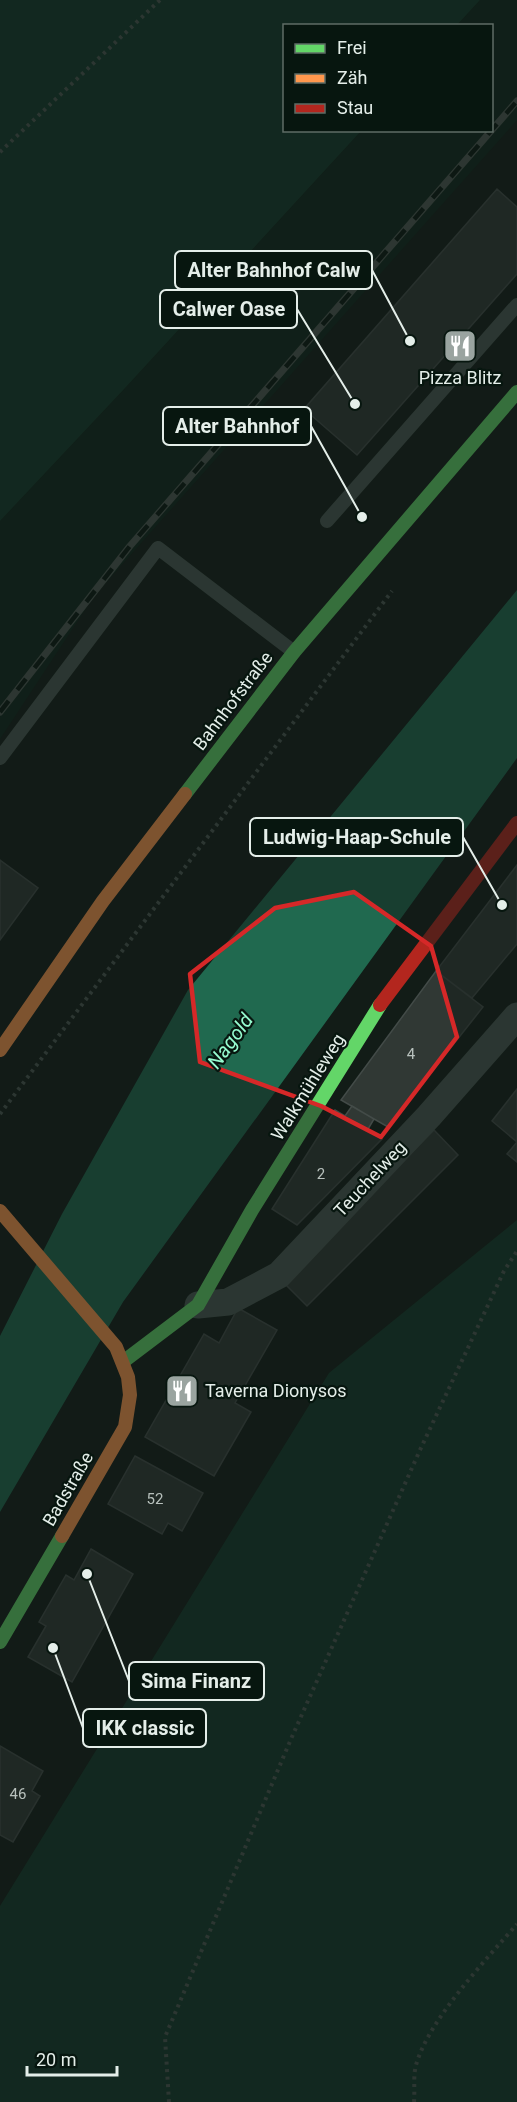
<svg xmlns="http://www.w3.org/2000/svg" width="517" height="2102" viewBox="0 0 517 2102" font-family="Roboto,sans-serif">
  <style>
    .built { fill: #0f251b }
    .green { fill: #13392a }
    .water { fill: #20694f }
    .building { fill: #303834; stroke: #434b48; stroke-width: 1.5 }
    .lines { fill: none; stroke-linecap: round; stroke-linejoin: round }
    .path { stroke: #4d5752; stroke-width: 4; stroke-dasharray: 3 4.5; stroke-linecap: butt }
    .lane { stroke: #4a5852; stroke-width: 14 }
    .street { stroke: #4a5852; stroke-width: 27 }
    .fast { stroke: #63d668; stroke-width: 14 }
    .slow { stroke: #ff974d; stroke-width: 14 }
    .jam { stroke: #b3261e; stroke-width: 14 }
    .rail-casing { stroke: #4e5852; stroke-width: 7 }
    .rail { stroke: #07160f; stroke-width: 4.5; stroke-dasharray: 14; stroke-linecap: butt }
    .marked { fill: none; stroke: #d62828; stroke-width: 4.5; stroke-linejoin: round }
    .labels { text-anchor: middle; stroke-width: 4.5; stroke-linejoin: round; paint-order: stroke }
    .number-label { font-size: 15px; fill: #b7c0bc }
    .poi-label { font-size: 18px; fill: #e4eee9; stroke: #07160f }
    .street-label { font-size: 18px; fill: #e4eee9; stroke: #07160f }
    .water-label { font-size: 20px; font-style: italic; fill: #96fcd0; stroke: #07160f }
    .leader { fill: none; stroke: #e4eee9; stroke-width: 2 }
    .callout-dot { fill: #e4eee9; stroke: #07160f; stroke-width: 2 }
    .callout { fill: #07160f; stroke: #e4eee9; stroke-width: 2 }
    .callout-label { font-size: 20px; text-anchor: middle; font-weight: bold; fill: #e4eee9 }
  </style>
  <rect width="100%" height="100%" fill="#121c17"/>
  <path class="built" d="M480 0H517V120L94 596 0 739V521L126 387 361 131 492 130V26L457 25Z"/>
  <path class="green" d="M0 0H480L457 25 284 26V130L361 131 126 387 0 521Z
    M517 1220V2102H0V1906L329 1373Z"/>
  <path class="water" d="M517 590V758L123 1302 0 1512V1336L62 1214 188 990Z"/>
  <path class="building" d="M497 189 517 207V274L357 455 304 409Z
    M0 860 38 888 0 940Z
    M517 865V944L472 998 436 971Z
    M436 971 483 1007 388 1127 341 1100Z
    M517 1089V1142L492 1121Z
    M352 1106 374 1119 368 1129 382 1139 297 1225 272 1209 335 1110 345 1116Z
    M434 1130 458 1155 307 1306 282 1281Z
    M517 1142V1162L507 1154Z
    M238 1308 277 1330 235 1403 251 1412 214 1476 145 1437 204 1334 219 1343Z
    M135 1456 203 1493 182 1531 168 1523 162 1534 108 1504Z
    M91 1549 133 1574 72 1682 28 1657 46 1626 39 1622 66 1575 74 1580Z
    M0 1746 43 1771 32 1791 40 1796 13 1842 0 1835Z"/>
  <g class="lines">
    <path class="path" d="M0 152 160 0
      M0 1114 392 591
      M169 2102 165 2037 291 1739 420 1450 504 1271 517 1251
      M414 2102C415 2090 413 2076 416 2065 429 2019 486 1960 517 1924"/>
    <path class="lane" d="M327 521 517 305
      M0 758 158 548 294 652"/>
    <path class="street" d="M198 1305 228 1302 279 1275 429 1116 517 1016"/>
    <path class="fast" d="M185 794 294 652 517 392
      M124 1361 198 1305 252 1210 380 1005
      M0 1642 62 1536"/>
    <path class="slow" d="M0 1050 103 901 185 794
      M0 1211 116 1347 128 1377 130 1395 125 1427 62 1536"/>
    <path class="jam" d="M380 1005 517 823"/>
    <g class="rail-casing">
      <path id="rail" d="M0 712 130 546 517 101"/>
    </g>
    <use href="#rail" class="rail"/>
  </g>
  <path d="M0 0H517V2102H0ZM354 892 431 946 457 1037 381 1137 321 1106 200 1062 190 974 275 908Z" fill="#121c17" fill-opacity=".55" fill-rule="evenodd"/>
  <path class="marked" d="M354 892 431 946 457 1037 381 1137 321 1106 200 1062 190 974 275 908Z"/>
  <defs>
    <g id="restaurant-square" transform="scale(1.725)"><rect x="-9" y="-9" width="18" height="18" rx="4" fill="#9aa4a0" stroke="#07160f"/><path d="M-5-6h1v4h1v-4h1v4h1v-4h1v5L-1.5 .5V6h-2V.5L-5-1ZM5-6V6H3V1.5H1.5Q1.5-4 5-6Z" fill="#fff"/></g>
  </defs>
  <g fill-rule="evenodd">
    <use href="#restaurant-square" x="460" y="346"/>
    <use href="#restaurant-square" x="182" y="1391"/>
  </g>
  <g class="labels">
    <g class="number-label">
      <text x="411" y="1059">4</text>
      <text x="321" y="1179">2</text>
      <text x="155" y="1504">52</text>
      <text x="18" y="1799">46</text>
    </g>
    <g class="poi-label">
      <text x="460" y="384">Pizza Blitz</text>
      <text x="205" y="1397" text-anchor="start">Taverna Dionysos</text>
    </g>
    <g class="street-label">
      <text transform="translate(233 701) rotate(-53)" y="6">Bahnhofstraße</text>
      <text transform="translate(308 1087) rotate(-58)" y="6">Walkmühleweg</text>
      <text transform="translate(370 1179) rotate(-47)" y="6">Teuchelweg</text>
      <text transform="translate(68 1489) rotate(-60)" y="6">Badstraße</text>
    </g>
    <g class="water-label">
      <text transform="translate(230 1041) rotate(-54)" y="7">Nagold</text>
    </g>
  </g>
  <path class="leader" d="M410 341L372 270M355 404L297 309M362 517L311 426M502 905L463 837M87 1574L129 1681M53 1648L83 1728"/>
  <g class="callout-dot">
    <circle cx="410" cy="341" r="6"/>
    <circle cx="355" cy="404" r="6"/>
    <circle cx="362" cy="517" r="6"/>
    <circle cx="502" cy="905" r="6"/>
    <circle cx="87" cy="1574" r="6"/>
    <circle cx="53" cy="1648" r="6"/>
  </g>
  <g class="callout">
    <rect x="175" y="251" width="197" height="38" rx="6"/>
    <rect x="160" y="290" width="137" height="38" rx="6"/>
    <rect x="163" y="407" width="148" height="38" rx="6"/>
    <rect x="250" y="818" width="213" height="38" rx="6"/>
    <rect x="129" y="1662" width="135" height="38" rx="6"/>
    <rect x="83" y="1709" width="123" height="38" rx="6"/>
  </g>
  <g class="callout-label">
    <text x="274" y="277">Alter Bahnhof Calw</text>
    <text x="229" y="316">Calwer Oase</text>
    <text x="237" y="433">Alter Bahnhof</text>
    <text x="357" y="844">Ludwig-Haap-Schule</text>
    <text x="196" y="1688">Sima Finanz</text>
    <text x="145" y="1735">IKK classic</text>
  </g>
  <rect x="283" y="24" width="210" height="108" fill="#07160f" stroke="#5f6c66" stroke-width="1.5"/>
  <rect x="295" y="44" width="30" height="9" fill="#63d668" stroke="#5f6c66" stroke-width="1.5"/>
  <text x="337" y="54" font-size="18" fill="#e4eee9">Frei</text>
  <rect x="295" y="74" width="30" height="9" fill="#ff974d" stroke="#5f6c66" stroke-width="1.5"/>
  <text x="337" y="84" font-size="18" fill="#e4eee9">Zäh</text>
  <rect x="295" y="104" width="30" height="9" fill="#b3261e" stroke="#5f6c66" stroke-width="1.5"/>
  <text x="337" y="114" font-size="18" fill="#e4eee9">Stau</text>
  <path d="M27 2066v9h90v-9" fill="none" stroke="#e4eee9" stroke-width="3"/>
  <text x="36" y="2066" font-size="18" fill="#e4eee9" stroke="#07160f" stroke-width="4.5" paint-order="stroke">20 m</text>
</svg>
